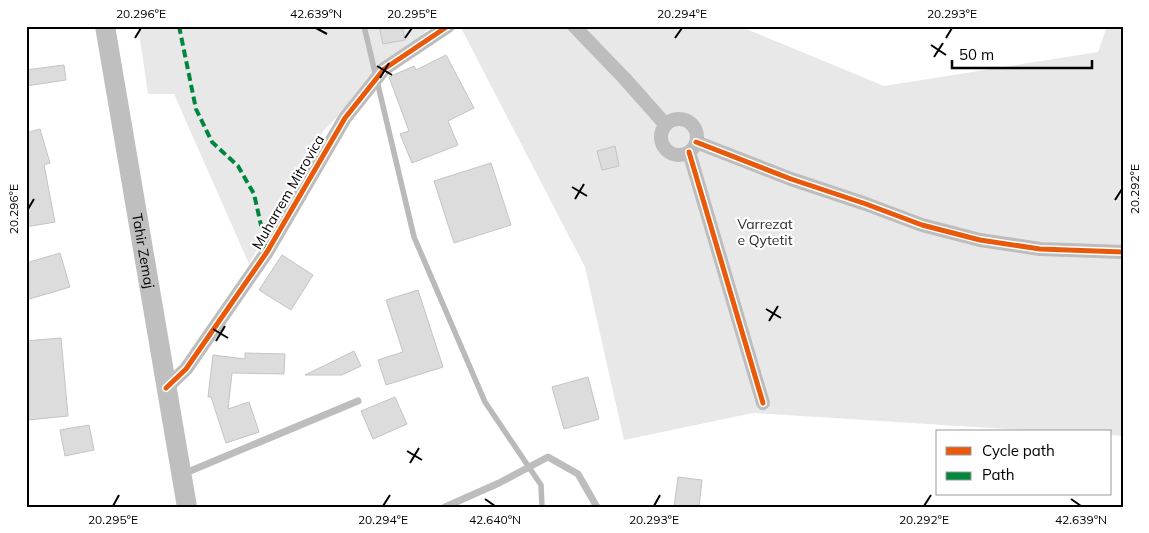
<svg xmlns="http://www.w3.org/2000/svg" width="1149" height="533" viewBox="0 0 1149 533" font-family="Mulish,sans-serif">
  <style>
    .green { fill: #e8e8e8 }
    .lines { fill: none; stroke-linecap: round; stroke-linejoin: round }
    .stream { stroke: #bababa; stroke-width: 5.5 }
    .building { fill: #dcdcdc; stroke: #c4c4c4 }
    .service { stroke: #bdbdbd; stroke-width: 7 }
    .minor { stroke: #bdbdbd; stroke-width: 14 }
    .secondary { stroke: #bfbfbf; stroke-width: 20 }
    .quiet { stroke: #00873e; stroke-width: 4; stroke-dasharray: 8 4; stroke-linecap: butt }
    .cycleway-casing { stroke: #fff; stroke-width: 8 }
    .cycleway { stroke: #e8590c; stroke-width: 5 }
    .ticks { fill: none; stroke: #000; stroke-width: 2 }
    .labels { text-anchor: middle; stroke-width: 4.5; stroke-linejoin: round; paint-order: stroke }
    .street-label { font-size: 14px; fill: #000; stroke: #fff }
    .park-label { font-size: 14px; fill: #2d2d2d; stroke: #fff }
    .neatline { fill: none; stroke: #000; stroke-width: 2 }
    .ticks-label { font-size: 12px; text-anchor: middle; fill: #000 }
  </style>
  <rect width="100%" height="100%" fill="#fff"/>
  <path class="green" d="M138 26H431L324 130 249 264 174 94H148Z
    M460 26H739L884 86 1098 52 1107 26H1123V436L1110 435V432H1054L753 413 624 440 585 267Z"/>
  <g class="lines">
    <path class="stream" d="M364 26 414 237 485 402 541 485 542 507"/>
  </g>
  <path class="building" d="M379 26H402L405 40 383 44Z
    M446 55 474 108 448 121 458 145 412 163 400 134 409 131 389 77 414 66 416 70Z
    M64 65 66 80 26 86V70Z
    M40 129 50 163 44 165 55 222 26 227V133Z
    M615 146 619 166 602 170 597 151Z
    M491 163 511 225 454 243 434 181Z
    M60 253 70 287 26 300V263Z
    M282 255 313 275 291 310 259 290Z
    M418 290 443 367 386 385 378 360 403 352 386 300Z
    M61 338 68 416 28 420 26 403V341Z
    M354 351 361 366 342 375H305Z
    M245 353 285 354 284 374 232 373 228 409 249 402 259 432 226 443 211 397H208L213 355 245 359Z
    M588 377 599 419 564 429 552 387Z
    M395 397 407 424 373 439 361 411Z
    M89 425 94 450 65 456 60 430Z
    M678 477 702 480 699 507H674Z"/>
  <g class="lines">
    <path class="service" d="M183 474 358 401
      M445 507 499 483 548 457 578 474 597 507"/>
    <path class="minor" d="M574 26 625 79 665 124
      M661 137a18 18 0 1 1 36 0a18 18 0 1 1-36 0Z
      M696 142 791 179 866 204 922 225 980 240 1040 249 1123 252
      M689 152 763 403
      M166 388 186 369 267 252 345 118 384 69 448 26"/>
    <path class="secondary" id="s1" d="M105 26 187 507"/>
    <path class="quiet" d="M179 26 196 109 212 142 238 166 254 194 267 252"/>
    <g class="cycleway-casing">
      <path id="cycleway" d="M696 142 791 179 866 204 922 225 980 240 1040 249 1123 252
        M689 152 763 403
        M166 388 186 369 267 252 345 118 384 69 448 26"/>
    </g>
    <use href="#cycleway" class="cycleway"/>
  </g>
  <path class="ticks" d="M316 28 327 34M135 38 141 28M405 38 412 28M675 38 682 28M946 38 952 28M931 45 946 55M934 57 943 43M377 66 392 75M380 78 389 63M572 187 587 196M575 199 584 184M1115 200 1122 189M28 209 34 199M766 309 781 318M769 321 778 306M213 329 228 338M216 341 225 326M407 451 422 460M410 463 419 448M485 499 495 506M1071 499 1081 506M113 506 119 495M383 506 390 495M654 506 660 495M924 506 931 495"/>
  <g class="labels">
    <g class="street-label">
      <text transform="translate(288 192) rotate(-60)" y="5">Muharrem Mitrovica</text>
      <text dy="5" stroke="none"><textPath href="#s1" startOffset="228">Tahir Zemaj</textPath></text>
    </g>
    <g class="park-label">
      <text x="765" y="229">Varrezat<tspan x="765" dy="16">e Qytetit</tspan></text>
    </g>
  </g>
  <rect width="1149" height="533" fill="none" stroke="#ffffff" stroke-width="55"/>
  <rect x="936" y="430" width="175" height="65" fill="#ffffff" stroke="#999999"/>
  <rect x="946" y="447" width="25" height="8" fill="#e8590c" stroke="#999999"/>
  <text x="982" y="456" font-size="15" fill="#000000">Cycle path</text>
  <rect x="946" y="472" width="25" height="8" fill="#00873e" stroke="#999999"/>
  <text x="982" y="480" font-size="15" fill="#000000">Path</text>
  <path d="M952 60v8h140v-8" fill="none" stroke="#000000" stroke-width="2.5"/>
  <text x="959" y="60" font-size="15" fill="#000000" stroke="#ffffff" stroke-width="4" paint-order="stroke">50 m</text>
  <rect x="28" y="28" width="1094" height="478" class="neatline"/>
  <g class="ticks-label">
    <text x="141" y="18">20.296°E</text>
    <text x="316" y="18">42.639°N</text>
    <text x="412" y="18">20.295°E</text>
    <text x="682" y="18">20.294°E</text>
    <text x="952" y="18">20.293°E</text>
    <text transform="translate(1135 189) rotate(-90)" y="4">20.292°E</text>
    <text transform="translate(14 209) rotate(-90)" y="4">20.296°E</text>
    <text x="113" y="524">20.295°E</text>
    <text x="383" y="524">20.294°E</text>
    <text x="495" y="524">42.640°N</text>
    <text x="654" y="524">20.293°E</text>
    <text x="924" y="524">20.292°E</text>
    <text x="1081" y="524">42.639°N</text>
  </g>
</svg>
